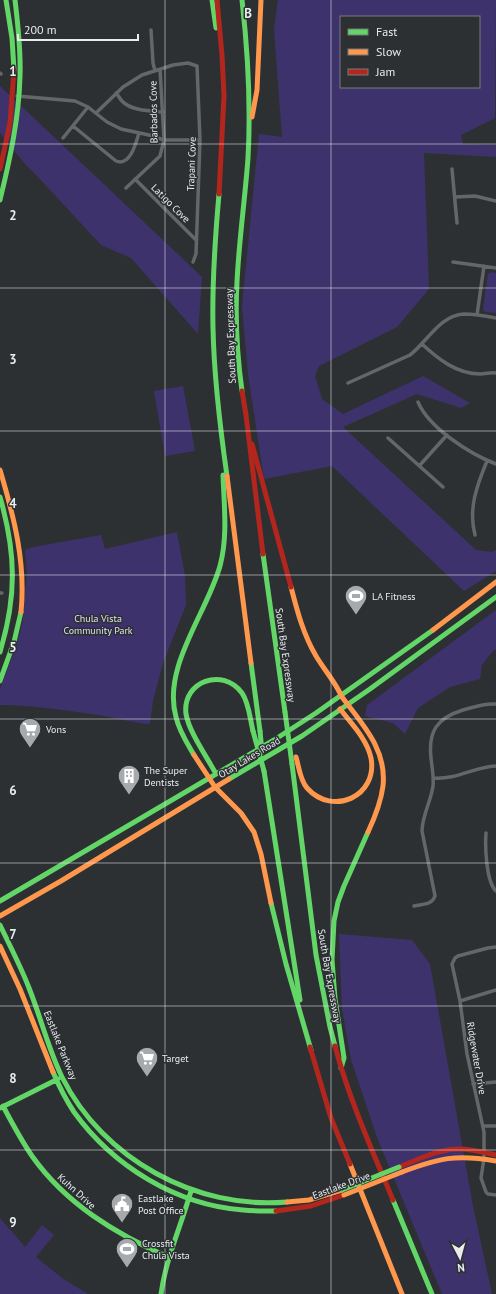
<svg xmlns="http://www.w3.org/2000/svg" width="496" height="1294" font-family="'PT Sans',sans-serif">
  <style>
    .green { fill: #3e326c; fill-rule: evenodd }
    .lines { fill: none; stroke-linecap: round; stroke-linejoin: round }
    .street { stroke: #646667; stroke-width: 3.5 }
    .fast { stroke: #63d668; stroke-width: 5 }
    .slow { stroke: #ff974d; stroke-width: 5 }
    .jam { stroke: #b3261e; stroke-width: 5 }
    .fast-bridge { stroke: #63d668; stroke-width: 5 }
    .slow-bridge { stroke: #ff974d; stroke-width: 5 }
    .grid { fill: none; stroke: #e9eced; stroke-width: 1; stroke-opacity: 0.55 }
    .labels { text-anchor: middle; stroke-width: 3; stroke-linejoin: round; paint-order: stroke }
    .street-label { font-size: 10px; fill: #e9eced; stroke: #2c3033 }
    .poi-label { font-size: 10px; fill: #e9eced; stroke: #2c3033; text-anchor: start }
    .park-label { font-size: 10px; fill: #e1dff4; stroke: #2c3033 }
    .grid-label { font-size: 13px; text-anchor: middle; font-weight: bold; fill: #e9eced; stroke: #2c3033; stroke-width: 3; stroke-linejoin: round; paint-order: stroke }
  </style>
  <rect width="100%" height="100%" fill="#2d3032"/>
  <path class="green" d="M 278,0 L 496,0 L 495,118 L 461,135 L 463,144 L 496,145 L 496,157 L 424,153 L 429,289 L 397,327 L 319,366 L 315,376 L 322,399 L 343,414 L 423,376 L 470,403 L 461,408 L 417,394 L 343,427 L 476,550 L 492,552 L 496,550 L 496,571 L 464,591 L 332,466 L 264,479 L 248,374 L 242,306 L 259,134 L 282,137 L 274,29 ZM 341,17 L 479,17 L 479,87 L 341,87 Z
    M 0,86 L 202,277 L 198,334 L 131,258 L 101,245 L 38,177 L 25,164 L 0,133 Z
    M 491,272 L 496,273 L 496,313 L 485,312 L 483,309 L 488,274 Z
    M 183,386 L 195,451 L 165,456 L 154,391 Z
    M 177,532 L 185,576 L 186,605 L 163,663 L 153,701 L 150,724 C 134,723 120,719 104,716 C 70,711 34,705 0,705 L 0,689 L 16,647 L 23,620 L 27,572 L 25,550 L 33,547 L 101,535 L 105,549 Z
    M 496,610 L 496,649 L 493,651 L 482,665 L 480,679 L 450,687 L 418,708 L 405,734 L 393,723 L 365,716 L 367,705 Z
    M 339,934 L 412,940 L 430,964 L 473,1206 L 492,1294 L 442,1294 L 378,1140 L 351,1060 L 342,1009 Z
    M 0,1218 L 25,1247 L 42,1225 L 54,1235 L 36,1257 L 62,1278 L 88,1294 L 0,1294 Z"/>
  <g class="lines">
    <path class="street" d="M 151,30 L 153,63 L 155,71
      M 0,73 L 1,74
      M 116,93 C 118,95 120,99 122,101 C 131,111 151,111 163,112
      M 17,96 L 75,101 L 88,107 L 107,122 L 121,129 L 149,135 L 164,140 L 200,140
      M 96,113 L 123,87 L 142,75 L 173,65 L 188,63 L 197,66 L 200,140 L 196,254 L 193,262
      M 73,126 L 116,161 C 130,167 136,143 139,133
      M 63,138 L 88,107
      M 452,169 L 457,223
      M 135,179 L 196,240
      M 126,188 L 160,156 L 164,140 L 160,69
      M 455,197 L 475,196 L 496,201
      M 453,262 L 496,268
      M 477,315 L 484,266
      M 422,344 C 438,359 457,374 480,374 C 486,374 491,372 496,373
      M 348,383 L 410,355 C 427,342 440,315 464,314 C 475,314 486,316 496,318
      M 418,402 C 429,428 470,454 496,464
      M 388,438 L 443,487
      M 420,465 L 447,435
      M 475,535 C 468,509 477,485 487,461
      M 0,593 L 2,593
      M 433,778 C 457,780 473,767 496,766
      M 486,833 C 485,846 486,882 496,891
      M 414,906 C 423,904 432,905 435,896 L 422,831 C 422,816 431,801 433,786 C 434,777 432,768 431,758 C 428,731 437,718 463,710 C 474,707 484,703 496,704
      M 496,947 L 488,948 L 458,956 L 455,958 L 452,964 L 460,1001 L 467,1054 L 484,1132 L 484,1158 L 481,1178 L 486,1192 L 488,1194 L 496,1195
      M 460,1001 L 496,990
      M 473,1084 L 496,1082
      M 483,1126 L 496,1126"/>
    <path class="fast" d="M 6,0 L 12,38 L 14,70
      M 212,0 L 216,28
      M 219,194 C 215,239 212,283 213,328 C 214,377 220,427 227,476
      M 0,200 C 10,159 19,118 20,76 C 21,51 18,25 15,0
      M 242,391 C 237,355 235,318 237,282 C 239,240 245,199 248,158 C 251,105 248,53 242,0
      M 0,497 C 16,553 17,596 0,652
      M 263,554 L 285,712
      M 251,663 L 260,731
      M 0,681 L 14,642 L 21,612
      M 194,755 C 187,743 179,731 176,717 C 162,667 207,613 220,566 C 228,536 224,505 223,475
      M 292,764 L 316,955 L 330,1027 L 335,1046
      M 264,771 L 300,1000
      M 216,774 C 207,757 189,732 186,714 C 182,681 223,667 242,693 C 249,703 250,719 253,731
      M 229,779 L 302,736 L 370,689 L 496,597
      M 0,901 L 274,740 L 316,713 L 433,630
      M 271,903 L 286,964 L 311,1050
      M 0,925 C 10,946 21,967 29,988 C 41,1018 48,1048 62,1077 C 103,1159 196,1210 287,1202
      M 341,1068 L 344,1058 L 335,999 L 332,960 L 334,921 L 338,902 L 344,886 L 368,832
      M 53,1072 C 59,1086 66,1100 74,1112 C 113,1166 176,1205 243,1210 C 254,1211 265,1211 276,1211
      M 3,1106 C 12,1123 21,1140 32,1156 C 66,1204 116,1234 168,1257
      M 0,1108 L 58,1079
      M 393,1200 L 432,1294
      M 161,1294 C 166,1258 181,1226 191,1191"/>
    <path class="slow" d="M 252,117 L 257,90 L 261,0
      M 0,470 C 14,517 26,563 21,612
      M 227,476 L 251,663
      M 291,587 C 297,610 303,634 316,656 C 322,666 330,676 336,686 C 338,689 340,693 342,697 C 362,724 387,749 383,786 C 381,802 375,817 368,832
      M 433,630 L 496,582
      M 194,755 L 215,787 L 241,813 L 254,832 L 261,854 L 271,903
      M 296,757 C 299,767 300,780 307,788 C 333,817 378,796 371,758 C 367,739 351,723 340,709
      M 0,916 L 61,881 L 229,779
      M 0,946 L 20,989 L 53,1072
      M 350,1164 L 402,1294
      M 402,1172 C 439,1158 456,1154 496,1161
      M 287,1202 L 309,1200 L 342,1190"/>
    <path class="jam" d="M 217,0 L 222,55 L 224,96 L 219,194
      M 0,169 L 10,123 L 14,70
      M 242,391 L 246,415 L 263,554
      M 252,444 L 291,587
      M 335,1046 C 349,1099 372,1150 393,1200
      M 310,1047 L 331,1118 L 350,1164
      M 399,1167 C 417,1160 436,1150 456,1149 C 469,1148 483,1152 496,1155
      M 276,1211 L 311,1206 L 344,1195"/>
    <path class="fast-bridge" d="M 285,712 L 292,764
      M 253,731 L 264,771
      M 260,731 L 262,752
      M 342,1190 L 399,1167"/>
    <path class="slow-bridge" d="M 344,1195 L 402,1172"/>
  </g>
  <path class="grid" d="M 165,0 L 165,1294M 331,0 L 331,1294M 0,144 L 496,144M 0,288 L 496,288M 0,431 L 496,431M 0,575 L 496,575M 0,719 L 496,719M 0,863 L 496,863M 0,1006 L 496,1006M 0,1150 L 496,1150"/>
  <defs>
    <g id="stadium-pin" transform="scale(1.15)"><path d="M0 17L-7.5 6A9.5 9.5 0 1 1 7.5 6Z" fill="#a7aaac" stroke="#2c3033"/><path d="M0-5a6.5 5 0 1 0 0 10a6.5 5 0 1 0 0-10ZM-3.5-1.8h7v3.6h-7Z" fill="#fff"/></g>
    <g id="supermarket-pin" transform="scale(1.15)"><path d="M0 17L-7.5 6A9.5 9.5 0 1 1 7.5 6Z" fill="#a7aaac" stroke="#2c3033"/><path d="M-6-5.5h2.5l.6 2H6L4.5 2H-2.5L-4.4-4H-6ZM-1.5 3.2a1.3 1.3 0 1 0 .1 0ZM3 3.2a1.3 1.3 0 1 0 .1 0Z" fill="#fff"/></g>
    <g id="building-pin" transform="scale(1.15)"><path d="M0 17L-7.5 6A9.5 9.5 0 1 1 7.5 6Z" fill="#a7aaac" stroke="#2c3033"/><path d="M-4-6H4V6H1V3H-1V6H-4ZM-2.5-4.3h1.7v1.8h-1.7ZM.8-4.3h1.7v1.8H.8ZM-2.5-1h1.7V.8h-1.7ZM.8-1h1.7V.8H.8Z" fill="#fff"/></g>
    <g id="civic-pin" transform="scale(1.15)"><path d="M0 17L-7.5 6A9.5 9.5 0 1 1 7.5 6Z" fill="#a7aaac" stroke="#2c3033"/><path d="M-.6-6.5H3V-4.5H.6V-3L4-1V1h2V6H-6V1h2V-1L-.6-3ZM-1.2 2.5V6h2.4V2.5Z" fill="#fff"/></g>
  </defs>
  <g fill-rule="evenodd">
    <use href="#stadium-pin" x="356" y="596"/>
    <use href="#supermarket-pin" x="30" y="729"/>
    <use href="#building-pin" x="129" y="776"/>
    <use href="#supermarket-pin" x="147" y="1058"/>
    <use href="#civic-pin" x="122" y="1204"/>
    <use href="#stadium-pin" x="127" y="1249"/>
  </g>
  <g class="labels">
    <g class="street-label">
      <text transform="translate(153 112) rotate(-91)" y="4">Barbados Cove</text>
      <text transform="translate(191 164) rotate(-88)" y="4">Trapani Cove</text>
      <text transform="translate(171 203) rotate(45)" y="4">Latigo Cove</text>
      <text transform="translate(230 336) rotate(-92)" y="4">South Bay Expressway</text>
      <text transform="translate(286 655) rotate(82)" y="4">South Bay Expressway</text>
      <text transform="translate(249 757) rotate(-31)" y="4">Otay Lakes Road</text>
      <text transform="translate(330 976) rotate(80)" y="4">South Bay Expressway</text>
      <text transform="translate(61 1045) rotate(68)" y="4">Eastlake Parkway</text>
      <text transform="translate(477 1058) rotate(80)" y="4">Ridgewater Drive</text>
      <text transform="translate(341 1185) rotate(-20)" y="4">Eastlake Drive</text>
      <text transform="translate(77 1191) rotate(42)" y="4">Kuhn Drive</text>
    </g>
    <g class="poi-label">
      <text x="372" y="600">LA Fitness</text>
      <text x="46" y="733">Vons</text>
      <text x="144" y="774">The Super<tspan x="144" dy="12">Dentists</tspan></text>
      <text x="162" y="1062">Target</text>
      <text x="138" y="1202">Eastlake<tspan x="138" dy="12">Post Office</tspan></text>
      <text x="142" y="1247">Crossfit<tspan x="142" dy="12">Chula Vista</tspan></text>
    </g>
    <g class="park-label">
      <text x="98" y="622">Chula Vista<tspan x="98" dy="12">Community Park</tspan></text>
    </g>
  </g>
  <g class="grid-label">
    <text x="248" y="18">B</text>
    <text x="13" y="76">1</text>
    <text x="13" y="220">2</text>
    <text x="13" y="364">3</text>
    <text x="13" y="508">4</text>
    <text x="13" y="652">5</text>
    <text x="13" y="795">6</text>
    <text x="13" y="939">7</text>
    <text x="13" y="1083">8</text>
    <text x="13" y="1227">9</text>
  </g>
  <rect x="340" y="16" width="140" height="72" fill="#2c3033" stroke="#787b7d"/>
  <rect x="348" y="29" width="20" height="6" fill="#63d668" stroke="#787b7d"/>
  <text x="376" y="36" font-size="12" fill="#e9eced">Fast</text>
  <rect x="348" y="49" width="20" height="6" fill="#ff974d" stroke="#787b7d"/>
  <text x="376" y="56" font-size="12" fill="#e9eced">Slow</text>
  <rect x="348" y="69" width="20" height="6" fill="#b3261e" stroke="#787b7d"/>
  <text x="376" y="76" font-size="12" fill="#e9eced">Jam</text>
  <g transform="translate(460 1258) rotate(174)" stroke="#2c3033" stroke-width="3" paint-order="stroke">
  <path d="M0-3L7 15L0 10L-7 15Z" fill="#e9eced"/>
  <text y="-6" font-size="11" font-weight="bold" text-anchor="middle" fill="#e9eced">N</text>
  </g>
  <path d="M18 34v6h120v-6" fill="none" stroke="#e9eced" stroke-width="2"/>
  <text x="24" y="34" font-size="12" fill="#e9eced" stroke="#2c3033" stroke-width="3" paint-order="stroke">200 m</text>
</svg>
